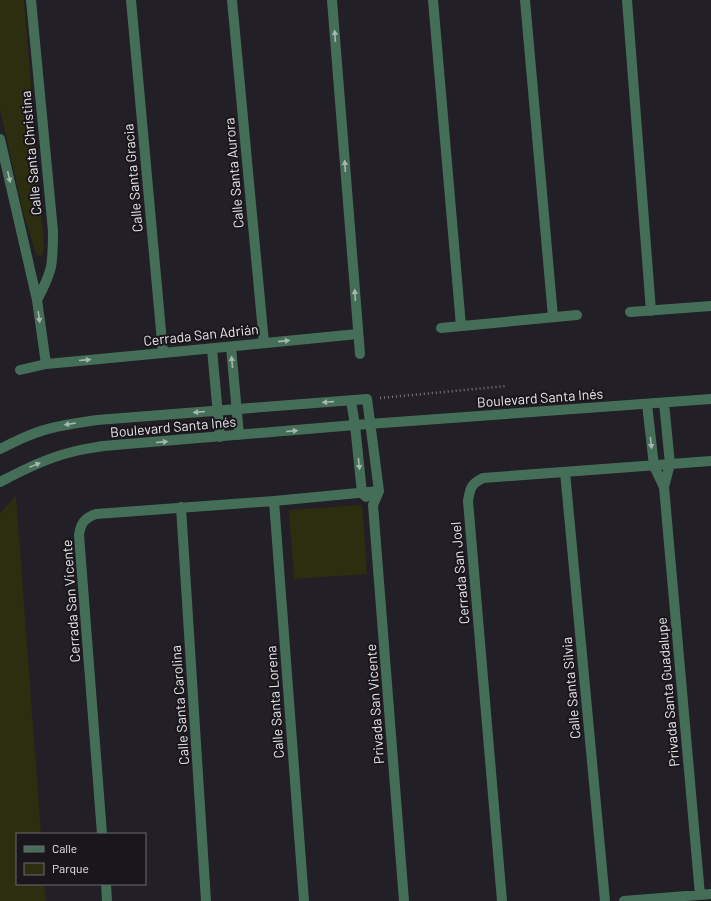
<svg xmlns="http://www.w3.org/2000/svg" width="711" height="901" font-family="Barlow,sans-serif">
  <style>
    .green { fill: #2d2e10 }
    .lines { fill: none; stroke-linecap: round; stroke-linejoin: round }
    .path { stroke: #807d83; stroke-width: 2.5; stroke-dasharray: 1 3; stroke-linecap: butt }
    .street { stroke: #456e58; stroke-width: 10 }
    .oneway { fill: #a7b6b0 }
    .labels { text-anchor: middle; stroke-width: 4; stroke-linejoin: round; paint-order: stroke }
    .street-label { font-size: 14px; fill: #e8e6ea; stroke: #19161c }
  </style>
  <rect width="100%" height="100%" fill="#221f26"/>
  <path class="green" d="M 0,0 L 24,0 L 44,248 L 42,257 L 36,254 L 23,211 L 0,109 Z
    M 16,496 L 41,834 L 17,834 L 17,884 L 44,884 L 46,901 L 0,901 L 0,513 Z
    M 362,505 L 367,574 L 294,579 L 289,510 Z"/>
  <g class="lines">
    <path class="path" d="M 380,398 L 507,386"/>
    <path class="street" d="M 31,0 L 53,231 C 53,243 53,255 51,267 C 48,279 43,289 37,300
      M 131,0 L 163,353
      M 232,0 L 264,343
      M 332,0 L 360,354
      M 433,0 L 461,326
      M 525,0 L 553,317
      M 627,0 L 651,311
      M 0,139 L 37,300 L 46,364
      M 630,312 L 711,306
      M 441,328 L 577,315
      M 231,347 L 239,435
      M 212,349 L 220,437
      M 20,370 L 46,364 L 68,362 L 163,353 L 358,334
      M 351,401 L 355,425 L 362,493 L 366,497
      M 647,404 L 654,466 L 664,487 L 700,895
      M 0,449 C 18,440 36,431 56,427 C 69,424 83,422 97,420 L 367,399 L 379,491 L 373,505 L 404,901
      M 565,472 L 605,901
      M 0,482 C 23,470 47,458 72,452 C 82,449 93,448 103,446 L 355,425 L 711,399
      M 664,487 L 670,464 L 664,403
      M 274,501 L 304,901
      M 181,507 L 206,901
      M 102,834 L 79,535 C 81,522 85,518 96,514 L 274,501 L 379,491
      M 106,884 L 107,901
      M 502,901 L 468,501 C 470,488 471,484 483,478 L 711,461
      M 624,901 L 711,894"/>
  </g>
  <defs><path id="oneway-solid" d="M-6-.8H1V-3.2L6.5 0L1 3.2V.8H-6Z"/></defs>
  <g class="oneway">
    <use href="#oneway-solid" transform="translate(335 36) rotate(-94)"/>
    <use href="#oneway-solid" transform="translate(345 166) rotate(-94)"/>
    <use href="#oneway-solid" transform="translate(9 177) rotate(77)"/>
    <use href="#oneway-solid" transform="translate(355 295) rotate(-94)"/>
    <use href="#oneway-solid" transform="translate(39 317) rotate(82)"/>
    <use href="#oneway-solid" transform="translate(284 341) rotate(-6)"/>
    <use href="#oneway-solid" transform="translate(85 360) rotate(-5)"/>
    <use href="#oneway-solid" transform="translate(232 362) rotate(-95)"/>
    <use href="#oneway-solid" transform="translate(328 402) rotate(176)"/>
    <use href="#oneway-solid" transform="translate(199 412) rotate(175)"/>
    <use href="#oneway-solid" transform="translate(70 424) rotate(171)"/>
    <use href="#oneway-solid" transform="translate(292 431) rotate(-5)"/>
    <use href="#oneway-solid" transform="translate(162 442) rotate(-5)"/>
    <use href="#oneway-solid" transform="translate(651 443) rotate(84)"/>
    <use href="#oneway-solid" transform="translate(359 464) rotate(84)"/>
    <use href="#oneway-solid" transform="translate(35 465) rotate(-22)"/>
  </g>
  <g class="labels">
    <g class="street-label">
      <text transform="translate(31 153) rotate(-95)" y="5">Calle Santa Christina</text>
      <text transform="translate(234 173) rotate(-95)" y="5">Calle Santa Aurora</text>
      <text transform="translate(133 178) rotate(-95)" y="5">Calle Santa Gracia</text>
      <text transform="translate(201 335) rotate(-6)" y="5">Cerrada San Adrián</text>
      <text transform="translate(540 398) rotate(-4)" y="5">Boulevard Santa Inés</text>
      <text transform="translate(173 427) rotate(-5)" y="5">Boulevard Santa Inés</text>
      <text transform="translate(460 573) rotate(-95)" y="5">Cerrada San Joel</text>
      <text transform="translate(71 601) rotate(-94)" y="5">Cerrada San Vicente</text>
      <text transform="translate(571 688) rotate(-95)" y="5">Calle Santa Silvia</text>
      <text transform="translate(668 692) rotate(-95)" y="5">Privada Santa Guadalupe</text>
      <text transform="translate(275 702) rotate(-94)" y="5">Calle Santa Lorena</text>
      <text transform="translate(375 704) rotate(-94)" y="5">Privada San Vicente</text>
      <text transform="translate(180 705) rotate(-94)" y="5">Calle Santa Carolina</text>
    </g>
  </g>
  <rect x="16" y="833" width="130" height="52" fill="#19161c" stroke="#6c696e"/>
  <rect x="24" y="846" width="20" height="6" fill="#456e58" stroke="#6c696e"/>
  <text x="52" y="853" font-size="12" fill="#e8e6ea">Calle</text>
  <rect x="24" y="863" width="20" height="12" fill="#2d2e10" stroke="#6c696e"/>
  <text x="52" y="873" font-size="12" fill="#e8e6ea">Parque</text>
</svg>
